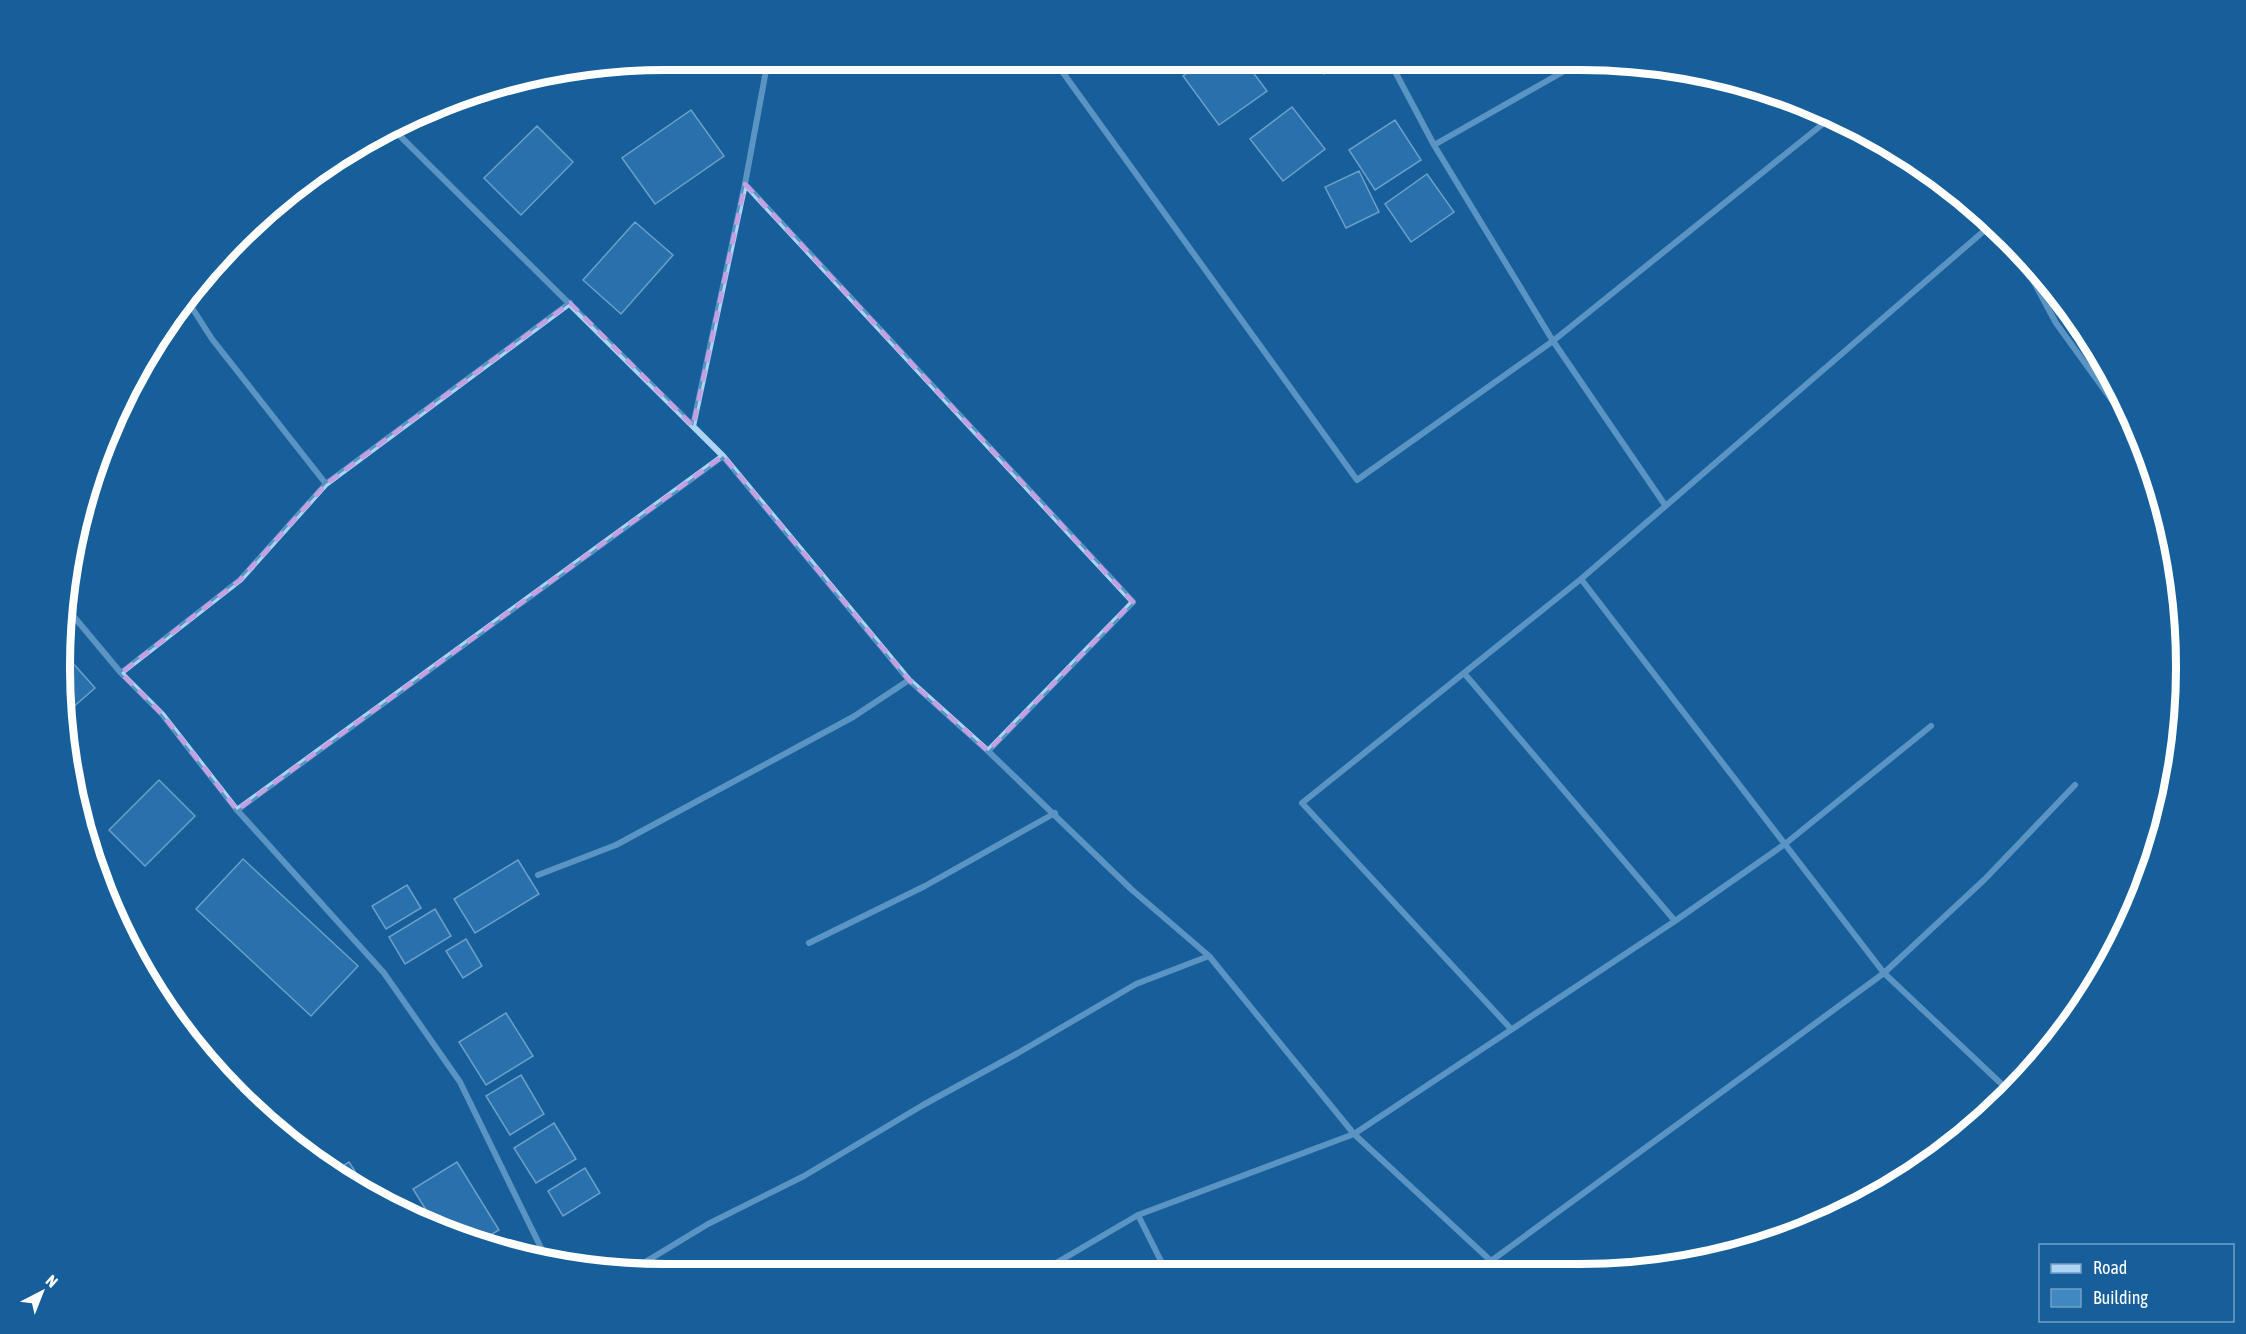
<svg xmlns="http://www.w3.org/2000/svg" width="2246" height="1334" font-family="'Asap Condensed',sans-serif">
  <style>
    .building { fill: #3f88c2; stroke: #d5ebfc; stroke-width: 1.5 }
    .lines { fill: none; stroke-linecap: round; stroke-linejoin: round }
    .street { stroke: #add4f2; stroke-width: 6 }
    .marked { fill: none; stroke: #c4a0e2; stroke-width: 4.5; stroke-dasharray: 12 8; stroke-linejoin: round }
    .rim { fill: none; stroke: #fff; stroke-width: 8 }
  </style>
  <rect width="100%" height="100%" fill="#175f9b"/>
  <path class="building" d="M 1316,62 L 1342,62 L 1324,74 Z
    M 1200,63 L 1246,63 L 1267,91 L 1219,125 L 1183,76 Z
    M 1292,107 L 1325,149 L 1283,181 L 1250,139 Z
    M 691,110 L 724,156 L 655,204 L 622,158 Z
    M 1395,120 L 1421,160 L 1375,190 L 1349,150 Z
    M 537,126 L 573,162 L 521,215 L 484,178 Z
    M 1359,171 L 1379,212 L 1346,228 L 1325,187 Z
    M 1427,174 L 1454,212 L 1411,242 L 1385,204 Z
    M 635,222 L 673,255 L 621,314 L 583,280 Z
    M 63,652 L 95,688 L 63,716 L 61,706 Z
    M 159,780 L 195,816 L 145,866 L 109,830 Z
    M 243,859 L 358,966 L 311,1016 L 196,909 Z
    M 518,860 L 539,894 L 475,933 L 454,899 Z
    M 407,885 L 421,908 L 386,929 L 372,906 Z
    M 435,909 L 451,936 L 405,964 L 389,937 Z
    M 466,939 L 482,966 L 463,978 L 446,951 Z
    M 506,1013 L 533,1056 L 486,1085 L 459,1042 Z
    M 521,1075 L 544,1114 L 510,1135 L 486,1096 Z
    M 554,1123 L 576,1159 L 536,1183 L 514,1148 Z
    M 349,1162 L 367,1190 L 331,1173 Z
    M 457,1162 L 499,1230 L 477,1243 L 434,1223 L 413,1189 Z
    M 585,1168 L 600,1193 L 563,1216 L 548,1191 Z"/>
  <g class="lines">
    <path class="street" d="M 1390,62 L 1434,145 L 1553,341 L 1665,505
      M 1056,63 L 1357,480 L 1553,341 L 1829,119
      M 391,127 L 723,456 L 909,680 L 988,751 L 1131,889 L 1209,956 L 1354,1134 L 1491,1261 L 1501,1273
      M 1434,145 L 1582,61
      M 745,184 L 1133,602 L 988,751
      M 1992,224 L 1581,579 L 1884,973 L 1985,879 L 2075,785
      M 2021,254 L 2021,258 L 2056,323 L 2142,442
      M 693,426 L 745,184 L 767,65
      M 326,484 L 570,303
      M 65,606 L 121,673 L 162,714 L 237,810
      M 121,673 L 240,580 L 326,484 L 212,339 L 187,300
      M 1464,673 L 1675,921
      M 538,875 L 616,845 L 853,717 L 909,680
      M 809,943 L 925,886 L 1055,813
      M 1511,1029 L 1302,803 L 1581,579
      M 1138,1215 L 1167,1273
      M 545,1256 L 460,1082 L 384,973 L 237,810 L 723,456
      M 1491,1261 L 1884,973 L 2011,1093
      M 627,1273 L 708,1224 L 804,1176 L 923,1105 L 1018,1053 L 1136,984 L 1209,956
      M 1039,1273 L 1138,1215 L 1354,1134 L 1675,921 L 1785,844 L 1931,726"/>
  </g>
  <path d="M0 0H2246V1334H0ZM 745,184 L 1133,602 L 988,751 L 909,680 L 723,456 L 237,810 L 162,714 L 121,673 L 240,580 L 326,484 L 570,303 L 693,426 Z" fill="#175f9b" fill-opacity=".55" fill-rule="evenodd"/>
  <path class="marked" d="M 745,184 L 1133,602 L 988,751 L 909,680 L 723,456 L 237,810 L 162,714 L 121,673 L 240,580 L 326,484 L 570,303 L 693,426 Z"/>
  <path d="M0 0H2246V1334H0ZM666 70H1580A596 596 0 0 1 2176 666V668A596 596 0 0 1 1580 1264H666A596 596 0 0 1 70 668V666A596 596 0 0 1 666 70Z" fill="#175f9b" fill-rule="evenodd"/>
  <path class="rim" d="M666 70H1580A596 596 0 0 1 2176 666V668A596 596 0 0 1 1580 1264H666A596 596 0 0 1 70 668V666A596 596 0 0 1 666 70Z"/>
  <rect x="2039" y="1244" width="195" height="78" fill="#175f9b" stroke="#749fc3" stroke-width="1.5"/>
  <rect x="2051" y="1264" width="30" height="9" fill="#add4f2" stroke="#749fc3" stroke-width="1.5"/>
  <text x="2093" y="1274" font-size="18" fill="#ffffff">Road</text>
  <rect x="2051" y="1289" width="30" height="18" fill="#3f88c2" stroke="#749fc3" stroke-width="1.5"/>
  <text x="2093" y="1304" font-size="18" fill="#ffffff">Building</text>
  <g transform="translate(42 1292) rotate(42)" stroke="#175f9b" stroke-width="4.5" paint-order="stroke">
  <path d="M0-4.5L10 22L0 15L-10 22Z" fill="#ffffff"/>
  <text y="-9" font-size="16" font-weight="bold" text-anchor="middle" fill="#ffffff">N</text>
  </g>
</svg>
